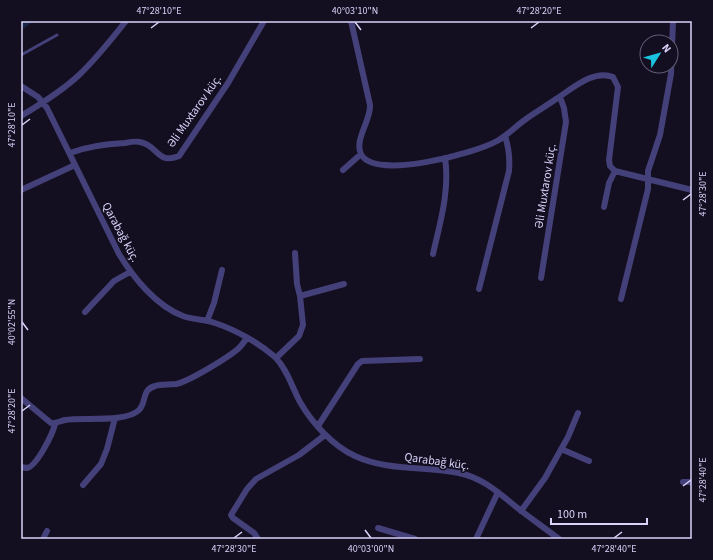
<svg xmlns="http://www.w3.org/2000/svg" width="713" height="560" font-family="'Source Sans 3',sans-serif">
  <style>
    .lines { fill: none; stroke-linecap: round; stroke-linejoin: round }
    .canal { stroke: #152644; stroke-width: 7 }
    .service { stroke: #444079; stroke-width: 3 }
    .minor { stroke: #444079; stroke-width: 6 }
    .ticks { fill: none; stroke: #d9d3fa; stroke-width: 1.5 }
    .labels { text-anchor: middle; stroke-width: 3.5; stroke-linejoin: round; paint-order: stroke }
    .street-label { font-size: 12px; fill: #d9d3fa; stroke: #130f20 }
    .neatline { fill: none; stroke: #d9d3fa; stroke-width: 1.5 }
    .ticks-label { font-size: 10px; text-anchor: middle; fill: #d9d3fa }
  </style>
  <rect width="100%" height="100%" fill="#130f20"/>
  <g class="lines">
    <path class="canal" d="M 21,26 L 28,21"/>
    <path class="service" d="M 21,55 L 57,35"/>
    <path class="minor" d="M 351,21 L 370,105 C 371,120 354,140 361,154 C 374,181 476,153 497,141 C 508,135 516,126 526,119 C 536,112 546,106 556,99 C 572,89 593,69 613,77 L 618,87 L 609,160 L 610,166 L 615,171 L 692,190
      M 21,86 L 38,97 L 47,108 L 119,254 C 133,277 156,306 183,316 C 193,320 205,319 215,323 C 236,330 259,343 275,357 C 287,369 292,387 300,402 C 312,423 333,446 355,456 C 387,471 425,466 459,473 C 484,478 501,495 520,510 C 533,520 546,529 559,539
      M 21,116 C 41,104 62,91 79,75 C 96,59 111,40 126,21
      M 70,153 C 88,146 105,144 125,143 C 130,142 136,141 140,142 C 158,145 157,165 179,156 L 228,83 L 264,21
      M 343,170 L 361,154
      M 21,190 L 75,165
      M 604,207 L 609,183 L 615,171
      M 433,254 C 440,223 450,190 445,158
      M 541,278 L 566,122 L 564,108 L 560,97
      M 479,289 L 509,171 C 510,159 509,148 505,136
      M 300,296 L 344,284
      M 621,299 L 648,189 L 648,171 L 660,135 L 671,74 L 673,21
      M 85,312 L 114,281 L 130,272
      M 207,321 L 214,303 L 222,270
      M 276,358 L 299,336 L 303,325 L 300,296 L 297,284 L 295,253
      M 21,398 L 51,423 C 56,424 60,421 65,420 C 83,417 126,423 139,410 C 147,402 141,390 155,386 C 161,384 169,385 176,384 C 188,382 229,357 239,348 C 242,345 244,342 247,338
      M 318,426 L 358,364 L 362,361 L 420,359
      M 561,449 L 589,461
      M 21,467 C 23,467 25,468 27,468 C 37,466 53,433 55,424
      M 683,482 L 692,482
      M 83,485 L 101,464 L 107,449 L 115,418
      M 521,511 L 545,478 L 568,437 L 578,413
      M 378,528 L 415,539
      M 43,539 L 47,531
      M 258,539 L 254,533 L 233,518 L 231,515 L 247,489 L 256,479 L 299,455 L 325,435
      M 476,539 L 498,492"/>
  </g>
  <path class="ticks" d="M 355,22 L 361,30M 151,28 L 159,22M 531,28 L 539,22M 22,125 L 30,119M 683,200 L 691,194M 22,322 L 28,330M 22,411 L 30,405M 683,486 L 691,480M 365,530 L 371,538M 234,538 L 242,532M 614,538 L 622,532"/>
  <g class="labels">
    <g class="street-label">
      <text transform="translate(194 111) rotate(-55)" y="4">Əli Muxtarov küç.</text>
      <text transform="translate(545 186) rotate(-81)" y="4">Əli Muxtarov küç.</text>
      <text transform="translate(121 232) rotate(62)" y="4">Qarabağ küç.</text>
      <text transform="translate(437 461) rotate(8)" y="4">Qarabağ küç.</text>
    </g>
  </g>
  <rect width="713" height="560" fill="none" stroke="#130f20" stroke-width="44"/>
  <g transform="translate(659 54) rotate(53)"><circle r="19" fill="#130f20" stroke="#625d77"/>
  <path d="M0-3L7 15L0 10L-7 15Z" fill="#1ac4df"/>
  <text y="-6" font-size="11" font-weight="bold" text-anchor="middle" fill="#d9d3fa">N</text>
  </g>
  <path d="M551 518v6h96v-6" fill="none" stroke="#d9d3fa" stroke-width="2"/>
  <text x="557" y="518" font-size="12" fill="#d9d3fa" stroke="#130f20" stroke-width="3" paint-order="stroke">100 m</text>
  <rect x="22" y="22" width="669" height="516" class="neatline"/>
  <g class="ticks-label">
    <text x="159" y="14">47°28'10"E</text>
    <text x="355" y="14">40°03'10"N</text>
    <text x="539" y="14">47°28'20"E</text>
    <text transform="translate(11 125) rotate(-90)" y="4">47°28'10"E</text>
    <text transform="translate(702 194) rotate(-90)" y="4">47°28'30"E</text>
    <text transform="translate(11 322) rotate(-90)" y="4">40°02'55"N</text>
    <text transform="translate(11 411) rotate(-90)" y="4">47°28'20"E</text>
    <text transform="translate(702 480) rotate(-90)" y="4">47°28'40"E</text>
    <text x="234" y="552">47°28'30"E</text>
    <text x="371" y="552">40°03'00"N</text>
    <text x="614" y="552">47°28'40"E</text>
  </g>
</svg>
